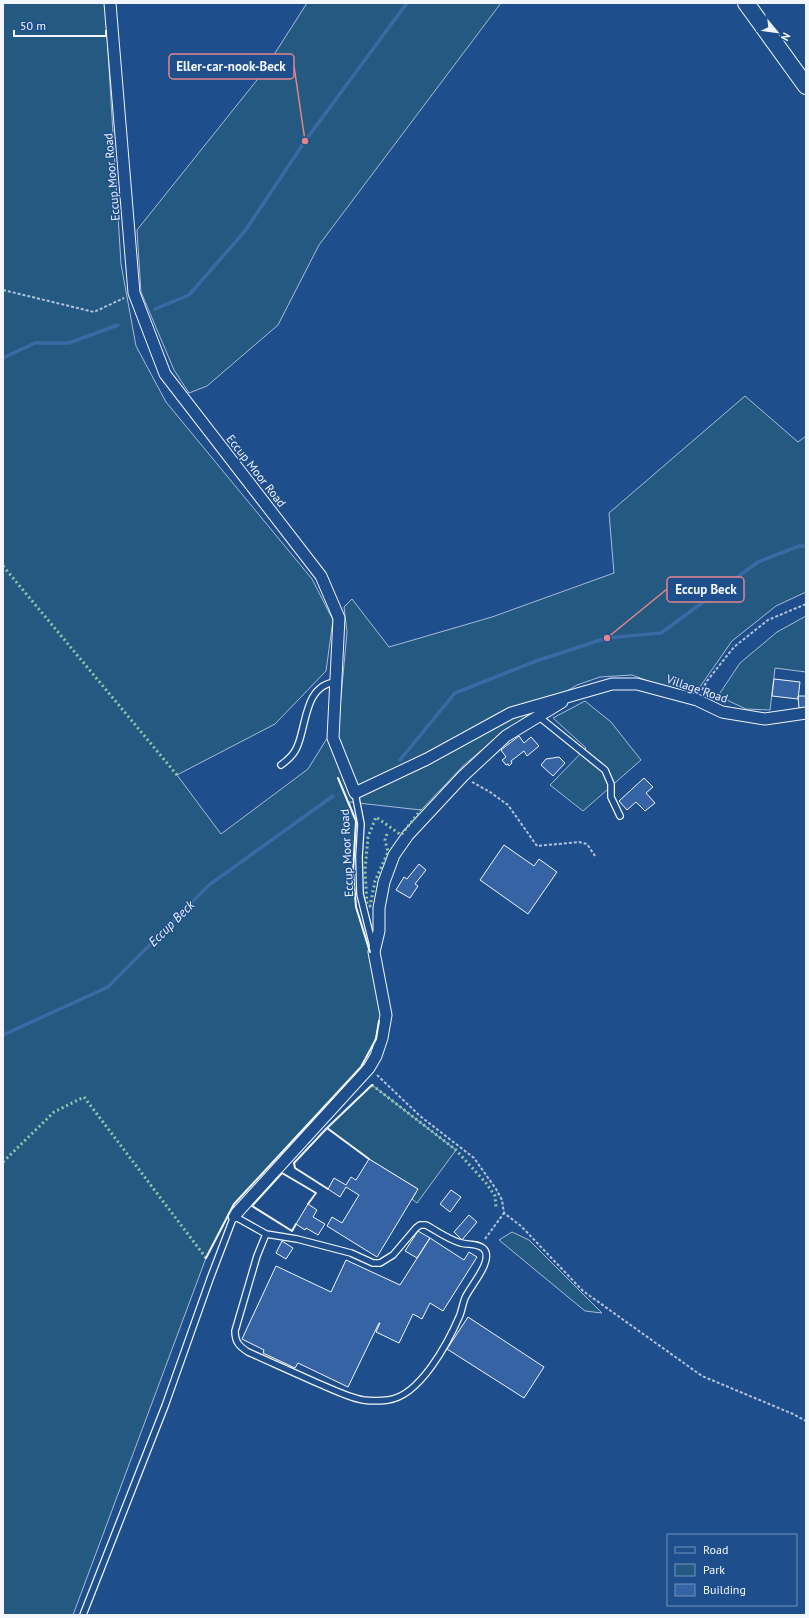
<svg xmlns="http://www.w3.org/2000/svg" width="809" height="1618" font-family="'PT Sans',sans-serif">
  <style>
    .green { fill: #245a82; stroke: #a8bbd7 }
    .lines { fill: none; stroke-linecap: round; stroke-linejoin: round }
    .stream { stroke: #3b69a3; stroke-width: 3.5 }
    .building { fill: #3563a3; stroke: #f2f6ff }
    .lane-casing { stroke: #f2f6ff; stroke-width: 8 }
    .street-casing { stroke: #f2f6ff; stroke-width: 13 }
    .secondary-casing { stroke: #f2f6ff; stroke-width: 18 }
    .path { stroke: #b3c4dc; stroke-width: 2; stroke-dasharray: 3 2; stroke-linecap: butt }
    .lane { stroke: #1f4e8c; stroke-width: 5.5 }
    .street { stroke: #1f4e8c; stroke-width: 11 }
    .secondary { stroke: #1f4e8c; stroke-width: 16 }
    .hedge { stroke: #97c8a6; stroke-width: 3; stroke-dasharray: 2 3; stroke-linecap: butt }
    .wall { stroke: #f2f6ff; stroke-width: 2 }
    .labels { text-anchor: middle; stroke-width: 3; stroke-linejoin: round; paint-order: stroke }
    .street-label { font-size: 12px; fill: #f2f6ff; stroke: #1f4e8c }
    .water-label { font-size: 13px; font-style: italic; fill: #f2f6ff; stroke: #1f4e8c }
    .leader { fill: none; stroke: #e38589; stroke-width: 1.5 }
    .callout-dot { fill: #e38589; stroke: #1f4e8c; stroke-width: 1.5 }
    .callout { fill: #1f4e8c; stroke: #e38589; stroke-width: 1.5 }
    .callout-label { font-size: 13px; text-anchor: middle; font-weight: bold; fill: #f2f6ff }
  </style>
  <rect width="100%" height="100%" fill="#1f4e8c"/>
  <path class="green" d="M 3,3 L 105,3 L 121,264 L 136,346 L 166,402 L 312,579 L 333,620 L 326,671 L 275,724 L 177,775 L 221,834 L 308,769 L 339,719 L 347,632 L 344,607 L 352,599 L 389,647 L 492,617 L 614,573 L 609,513 L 745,396 L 798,442 L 806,436 L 806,592 L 776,606 L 732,641 L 695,694 L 667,688 L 632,675 L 600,677 L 577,685 L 535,710 L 496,738 L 463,766 L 421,810 L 349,802 L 356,821 L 353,872 L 356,907 L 371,957 L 381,1015 L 376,1039 L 361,1067 L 234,1204 L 206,1258 L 73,1615 L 3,1615 Z
    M 307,3 L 501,3 L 319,245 L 278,325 L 207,386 L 189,393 L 174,370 L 141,292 L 137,230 L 261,75 Z
    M 806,616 L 806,672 L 775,668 L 770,710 L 746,709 L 718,696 L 740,663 L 777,632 Z
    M 585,701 L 611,722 L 641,760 L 583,811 L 550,785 L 586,748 L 553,718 Z
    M 372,1085 L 456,1150 L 417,1203 L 412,1199 L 418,1189 L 369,1159 L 327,1128 Z
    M 512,1232 L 529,1240 L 602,1313 L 585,1311 L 499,1240 Z"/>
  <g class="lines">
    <path class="stream" d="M 155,309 L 189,295 L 245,231 L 305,141 L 407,3
      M 3,358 L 35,343 L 69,343 L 118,325
      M 400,760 L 455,693 L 536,661 L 607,638 L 661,633 L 758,562 L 799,546 L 806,546
      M 3,1035 L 108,987 L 209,885 L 333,796"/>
  </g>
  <path class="building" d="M 774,679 L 800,682 L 798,699 L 772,696 Z
    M 798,696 L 806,696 L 806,708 L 799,708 Z
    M 519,736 L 524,743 L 531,737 L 539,746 L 527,756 L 524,751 L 511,761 L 512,763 L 509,766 L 508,764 L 506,765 L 502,760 L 506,757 L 501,750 Z
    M 559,757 L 565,763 L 553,776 L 541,765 L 546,759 Z
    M 644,778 L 653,787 L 646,793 L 655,803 L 645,811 L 636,802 L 627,810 L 619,801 Z
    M 504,845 L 534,866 L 539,859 L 557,872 L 528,914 L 480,880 Z
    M 419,864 L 426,870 L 415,884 L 418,886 L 410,898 L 396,890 L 404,877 L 407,879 Z
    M 369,1159 L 418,1189 L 377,1257 L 327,1226 L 332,1217 L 342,1223 L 359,1195 L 346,1187 L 340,1197 L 328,1189 L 334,1178 L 346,1185 L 351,1177 L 356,1180 Z
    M 451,1190 L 461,1197 L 450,1212 L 440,1204 Z
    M 308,1204 L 317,1210 L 313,1217 L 325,1224 L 318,1235 L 306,1228 L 305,1230 L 296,1224 Z
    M 469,1215 L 477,1222 L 462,1240 L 454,1232 Z
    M 418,1231 L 430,1238 L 417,1258 L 405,1251 Z
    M 430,1238 L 464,1260 L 469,1252 L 477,1257 L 443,1311 L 430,1303 L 422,1319 L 413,1314 L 399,1343 L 376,1332 L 380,1323 L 379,1323 L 348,1387 L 298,1363 L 295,1368 L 263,1353 L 264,1350 L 242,1339 L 276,1266 L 331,1292 L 346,1260 L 400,1285 Z
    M 282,1241 L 293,1248 L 286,1259 L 276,1253 Z
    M 468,1317 L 544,1367 L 524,1398 L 447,1349 Z"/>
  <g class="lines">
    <g class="lane-casing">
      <path id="lane" d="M 538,716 L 605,770 L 611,784 L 611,797 L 620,816
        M 281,765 C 288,760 294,755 297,747 C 307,725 304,685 336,682
        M 355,793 L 361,824 L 359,857 L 360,894 L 373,946
        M 83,1615 L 165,1406 L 210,1279 L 234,1216 L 266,1234 L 297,1239 L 351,1253 L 373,1263 L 380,1263 L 393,1255 L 416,1228 L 420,1225 L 426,1225 C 437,1231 449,1240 461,1243 C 468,1245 478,1243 484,1249 C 494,1261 470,1286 465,1298 C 463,1303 462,1309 460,1315 C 448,1343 420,1396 388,1400 C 380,1401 370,1401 363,1400 C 347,1397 330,1388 315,1382 C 293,1372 270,1362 248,1352 C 239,1346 235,1342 235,1331 L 257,1256 L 266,1234"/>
    </g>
    <g class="street-casing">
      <path id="street" d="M 110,3 L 134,293 L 165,374 L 321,576 L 339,618 L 333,738 L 355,793 L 427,759 L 511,713 L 612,684 L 637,684 L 697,700 L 722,712 L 765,719 L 806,713
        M 234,1216 L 369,1068 L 376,1056 L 382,1038 L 386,1015 L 374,952 L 379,931 L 379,908 L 384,882 L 394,855 L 408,835 L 463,776 L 506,736 L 562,702"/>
    </g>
    <g class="secondary-casing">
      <path id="secondary" d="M 746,3 L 806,86"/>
    </g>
    <path class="path" d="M 3,290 L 94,312 L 124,298
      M 702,690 L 707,681 L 734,647 L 768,620 L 806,604
      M 472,782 L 490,792 L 508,805 L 537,846 L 579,842 L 587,844 L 595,856
      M 377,1075 L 420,1116 L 474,1158 L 496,1189 L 502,1200 L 504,1213 L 521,1226 L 583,1291 L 702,1376 L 793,1414 L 806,1421
      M 485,1239 L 504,1213"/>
    <use href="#lane" class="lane"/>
    <use href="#street" class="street"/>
    <use href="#secondary" class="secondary"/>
    <path class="hedge" d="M 3,566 L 177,775
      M 387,834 L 385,840 L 388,852 L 375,881 L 370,906 L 367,904 L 365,870 L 368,837 L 376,817 L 401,835 L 421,810
      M 372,1085 L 456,1150 L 486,1183 L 495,1196 L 496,1207
      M 3,1162 L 54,1112 L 84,1097 L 206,1258"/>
    <path class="wall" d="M 338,778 L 356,821 L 353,872 L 356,907 L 370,952
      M 327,1128 L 369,1159
      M 328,1189 L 295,1168 L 294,1163 L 327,1128 L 372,1085
      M 296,1224 L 292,1231 L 252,1206 L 282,1173 L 316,1193 L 308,1204
      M 206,1258 L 234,1204 L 361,1067 L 376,1039 L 379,1021"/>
  </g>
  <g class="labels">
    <g class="street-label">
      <text transform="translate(112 177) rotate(-95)" y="4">Eccup Moor Road</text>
      <text transform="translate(256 471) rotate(52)" y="4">Eccup Moor Road</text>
      <text transform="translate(697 689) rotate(19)" y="4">Village Road</text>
      <text transform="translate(347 853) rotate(-93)" y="4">Eccup Moor Road</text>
    </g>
    <g class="water-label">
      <text transform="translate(171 923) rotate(-45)" y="5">Eccup Beck</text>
    </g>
  </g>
  <path class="leader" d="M305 141L294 66M607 638L667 589"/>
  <g class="callout-dot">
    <circle cx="305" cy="141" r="4"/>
    <circle cx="607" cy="638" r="4"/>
  </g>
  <g class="callout">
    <rect x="169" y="54" width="125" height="25" rx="4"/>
    <rect x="667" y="577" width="77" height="25" rx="4"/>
  </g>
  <g class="callout-label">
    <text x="231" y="71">Eller-car-nook-Beck</text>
    <text x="706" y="594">Eccup Beck</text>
  </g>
  <rect width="809" height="1618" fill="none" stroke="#f2f6ff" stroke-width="8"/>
  <rect x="667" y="1534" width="130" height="72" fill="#1f4e8c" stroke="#7391ba"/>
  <rect x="675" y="1547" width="20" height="6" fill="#1f4e8c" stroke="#7391ba"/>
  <text x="703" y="1554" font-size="12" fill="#f2f6ff">Road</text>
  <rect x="675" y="1564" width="20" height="12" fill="#245a82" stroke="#7391ba"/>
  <text x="703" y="1574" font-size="12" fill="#f2f6ff">Park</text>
  <rect x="675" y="1584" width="20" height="12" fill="#3563a3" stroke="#7391ba"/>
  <text x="703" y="1594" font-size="12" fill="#f2f6ff">Building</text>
  <g transform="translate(777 32) rotate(119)" stroke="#1f4e8c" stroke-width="3" paint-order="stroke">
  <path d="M0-3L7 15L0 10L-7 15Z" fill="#f2f6ff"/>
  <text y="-6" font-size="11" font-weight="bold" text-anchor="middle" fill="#f2f6ff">N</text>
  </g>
  <path d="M14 30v6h92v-6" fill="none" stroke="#f2f6ff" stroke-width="2"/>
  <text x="20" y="30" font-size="12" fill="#f2f6ff" stroke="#1f4e8c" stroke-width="3" paint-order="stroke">50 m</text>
</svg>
